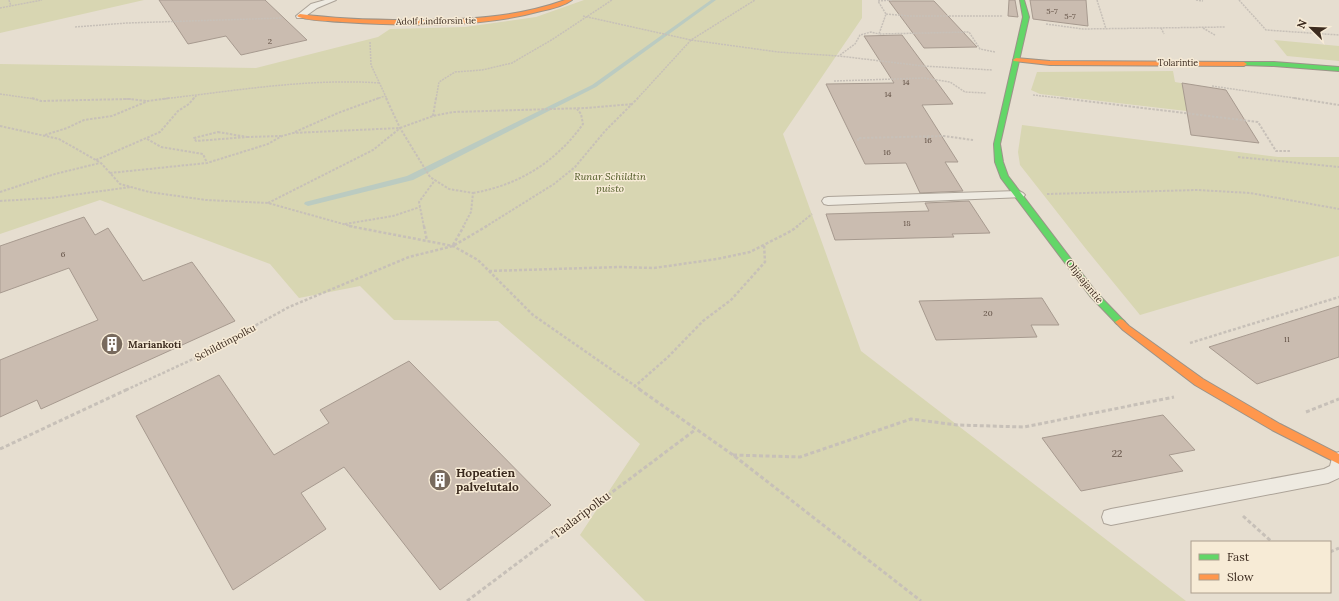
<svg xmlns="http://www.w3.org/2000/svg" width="1339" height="601" font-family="Lora,serif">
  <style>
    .green { fill: #d8d6b2 }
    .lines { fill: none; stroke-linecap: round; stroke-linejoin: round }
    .stream { fill: #bbcbc1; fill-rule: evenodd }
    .building { fill: #cabcb0; stroke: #a79a8f }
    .lane-casing { stroke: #aca398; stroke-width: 2 }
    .fast-casing { stroke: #9b9388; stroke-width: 2 }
    .slow-casing { stroke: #9b9388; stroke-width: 2 }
    .path-far3 { stroke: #c7c0b8; stroke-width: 1.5; stroke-dasharray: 2 1; stroke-linecap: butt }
    .path-far2 { stroke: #c7c0b8; stroke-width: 2; stroke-dasharray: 2.5 1.5; stroke-linecap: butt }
    .path-far1 { stroke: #c7c0b8; stroke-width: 2.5; stroke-dasharray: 3 2; stroke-linecap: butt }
    .path { stroke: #c7c0b8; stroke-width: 3; stroke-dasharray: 4 2.5; stroke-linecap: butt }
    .lane { fill: #eeeae1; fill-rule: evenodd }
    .fast { fill: #63d668; fill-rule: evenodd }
    .slow { fill: #ff974d; fill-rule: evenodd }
    .labels { text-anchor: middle; stroke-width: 3; stroke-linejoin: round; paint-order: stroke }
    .number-label { font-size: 8px; fill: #604f43 }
    .far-street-label { font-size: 9px; fill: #3c2b1f; stroke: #f7ebd6 }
    .park-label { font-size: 10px; font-style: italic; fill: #4f5925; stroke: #f7ebd6 }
    .street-label { font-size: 10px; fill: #3c2b1f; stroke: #f7ebd6 }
    .poi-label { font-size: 10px; font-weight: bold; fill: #3c2b1f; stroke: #f7ebd6; text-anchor: start }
    .near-number-label { font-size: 10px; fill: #604f43 }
    .near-poi-label { font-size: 12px; font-weight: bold; fill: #3c2b1f; stroke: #f7ebd6; text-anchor: start }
    .near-street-label { font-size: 12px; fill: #3c2b1f; stroke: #f7ebd6 }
  </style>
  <rect width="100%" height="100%" fill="#e6ded0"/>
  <path class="green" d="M 0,0 L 144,0 L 0,33 Z
    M 584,0 L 862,0 L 862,18 L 783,134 L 861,351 L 1186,601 L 645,601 L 580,535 L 640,444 L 498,321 L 394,320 L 360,286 L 299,298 L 270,264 L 100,200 L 0,234 L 0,64 L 256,68 L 378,37 L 390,29 L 465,27 L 536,17 Z
    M 1274,40 L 1339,46 L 1339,61 L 1287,56 Z
    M 1173,71 L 1175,82 L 1204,87 L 1195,112 L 1040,94 L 1031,90 L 1037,72 Z
    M 1022,125 L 1278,157 L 1339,157 L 1339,256 L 1140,315 L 1086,249 L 1020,165 L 1018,152 Z"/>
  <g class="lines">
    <path class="stream" d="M 711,0 L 716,0 L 596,87 L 413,180 L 308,206 L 304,204 L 305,202 L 407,176 L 592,85 Z"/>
  </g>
  <path class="building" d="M 159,0 L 265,0 L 307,40 L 241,55 L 226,36 L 188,44 Z
    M 1009,0 L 1015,0 L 1018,17 L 1008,16 Z
    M 1030,0 L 1086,0 L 1088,26 L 1033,19 Z
    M 889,1 L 934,1 L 977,47 L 924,48 Z
    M 902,35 L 953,104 L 922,105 L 958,162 L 945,162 L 963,191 L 920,193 L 906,163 L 865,164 L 826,84 L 894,83 L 864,36 Z
    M 1182,83 L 1226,90 L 1259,143 L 1191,135 Z
    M 969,201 L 990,233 L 952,234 L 954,237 L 835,240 L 826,214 L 929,211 L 925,203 Z
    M 84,217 L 95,235 L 108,228 L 143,281 L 192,262 L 235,321 L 41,409 L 37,400 L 0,417 L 0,360 L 98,320 L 69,268 L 0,293 L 0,246 Z
    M 1042,298 L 1059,325 L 1031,325 L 1037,337 L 936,340 L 919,301 Z
    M 1339,306 L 1339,357 L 1257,384 L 1209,347 Z
    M 409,361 L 551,505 L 440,590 L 344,467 L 301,493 L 326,529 L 233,590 L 136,416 L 219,375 L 274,455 L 329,423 L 320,410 Z
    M 1163,415 L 1195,450 L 1169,455 L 1183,471 L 1081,491 L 1042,438 Z"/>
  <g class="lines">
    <g class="lane-casing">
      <path id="lane" d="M 325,0 L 336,0 L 317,8 L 303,18 L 297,18 L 296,16 L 311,4 Z
        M 1019,191 L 1023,193 L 1025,195 L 1023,197 L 828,205 L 824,204 L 822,201 L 824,198 L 828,197 Z
        M 1339,452 L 1339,478 L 1328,483 L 1111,525 L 1104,523 L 1102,517 L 1104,511 L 1111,509 L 1324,469 L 1330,466 L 1333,454 Z"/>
    </g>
    <g class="fast-casing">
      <path id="fast" d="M 1020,0 L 1024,0 L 1029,17 L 1000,144 L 1003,162 L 1008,176 L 1096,292 L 1123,320 L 1125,322 L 1123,324 L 1117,324 L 1090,296 L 1001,178 L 995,162 L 994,144 L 1023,17 Z
        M 1244,62 L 1274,62 L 1339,67 L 1339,71 L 1274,66 L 1242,65 L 1241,64 Z"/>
    </g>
    <g class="slow-casing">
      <path id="slow" d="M 565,0 L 572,0 C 564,6 551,9 541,11 C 480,28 405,26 342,22 C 331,21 306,21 297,16 L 300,14 C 336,19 373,20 409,20 C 463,20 515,18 565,0 Z
        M 1016,58 L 1050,61 L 1244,62 L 1247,64 L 1244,66 L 1050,65 L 1014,61 L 1013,60 Z
        M 1120,319 L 1123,320 L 1129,326 L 1203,379 L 1280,424 L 1339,454 L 1339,464 L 1272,430 L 1195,385 L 1123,330 L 1115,322 Z"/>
    </g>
    <path class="path-far3" d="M 9,0 L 11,6
      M 892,0 L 878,1 L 886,14 L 879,34 L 969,32 L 980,49 L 995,52
      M 1097,0 L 1106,29
      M 1196,0 L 1203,1
      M 1239,0 L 1266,30 L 1339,35
      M 0,8 L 42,0
      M 886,14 L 910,16 L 1003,16
      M 583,16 L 691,40 L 778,52 L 839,56 L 923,66 L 992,70
      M 1046,24 L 1083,29 L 1225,27
      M 75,27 L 127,23 L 282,18
      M 1161,28 L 1164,34
      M 1203,28 L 1215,35
      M 370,42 L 371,65 L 387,99
      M 840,55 L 855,44 L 860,35 L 871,32 L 879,34
      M 834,81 L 924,78 L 950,82 L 965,92 L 986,93
      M 1212,86 L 1301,99
      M 0,94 L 35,99
      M 1033,95 L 1069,99
      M 123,99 L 132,99
      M 162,99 C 235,91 307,78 380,83
      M 193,99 L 197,95
      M 376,99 L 385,96
      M 436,99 L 439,82 L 455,72 L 482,70 L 512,63 L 553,39 L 612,0
      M 637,99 L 691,40 L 755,0"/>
    <path class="path-far2" d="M 32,98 L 41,101 L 129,99 L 147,101
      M 386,98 L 400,128 L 430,177 L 449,189 L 473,193 L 471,212 L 463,227
      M 1061,98 L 1258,122 L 1276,151 L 1291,151
      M 1294,98 L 1339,105
      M 433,116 L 436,98
      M 0,126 L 59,139 L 101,163 L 120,184 L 149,192 L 206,200 L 268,203 L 354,227
      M 218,132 L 247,137 L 196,141 L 194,138 Z
      M 295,132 L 338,113 L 379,98
      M 45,135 L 67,128 L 84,120 L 112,116 L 148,101 L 170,98
      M 247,137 L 281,136
      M 927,137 L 928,140
      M 147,139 L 161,147 L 203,154 L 207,163
      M 858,141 L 858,138 L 944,136 L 973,140
      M 1238,157 L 1339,167
      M 96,160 L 160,132 L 178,111 L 189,104 L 194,98
      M 110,173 L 207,163 L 268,144 L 282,136 L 293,133 L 400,128 L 433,116 L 453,112 L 586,108 L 633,104
      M 0,192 L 55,174 L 100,163
      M 473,193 C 519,185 556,162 583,124 L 581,114 L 577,109
      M 1047,194 L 1198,190 L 1250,193 L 1339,209
      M 0,201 L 50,198 L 131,187
      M 268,203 L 373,150 L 399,129
      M 345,224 L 393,216 L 420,207
      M 424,227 L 419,202 L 435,180
      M 485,227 L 554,184 L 575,167 L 605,131 L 638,98
      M 796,227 L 812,214"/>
    <path class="path-far1" d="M 349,226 L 453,246 L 478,260 L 533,315 L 641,390
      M 424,226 L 427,241
      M 453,245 L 464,226
      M 489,271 L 620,267 L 654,268 L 717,259 L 750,252 L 791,231 L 798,226
      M 1190,343 L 1339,297
      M 634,387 L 668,357 L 703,321 L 731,300 L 765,262 L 764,244
      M 126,390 L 202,355 L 289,307 L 409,257 L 453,246 L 487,226"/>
    <path class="path" d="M 639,389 L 733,455 L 921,601
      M 1306,412 L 1339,399
      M 0,449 L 128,389
      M 733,455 L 800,457 L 911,419 L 957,425 L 1024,427 L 1174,397
      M 1243,516 L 1272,542
      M 1330,552 L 1339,548
      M 467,601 L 695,430"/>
    <use href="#lane" class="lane"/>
    <use href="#fast" class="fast"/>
    <use href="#slow" class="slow"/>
  </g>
  <defs>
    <g id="building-disc" transform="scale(1.15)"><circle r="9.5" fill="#786a5d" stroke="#f7ebd6"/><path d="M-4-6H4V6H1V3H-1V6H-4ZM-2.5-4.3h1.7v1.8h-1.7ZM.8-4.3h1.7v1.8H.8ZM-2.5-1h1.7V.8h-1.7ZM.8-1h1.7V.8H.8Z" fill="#fff"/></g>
  </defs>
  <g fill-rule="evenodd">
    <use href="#building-disc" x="112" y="344"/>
    <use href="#building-disc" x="440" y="480"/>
  </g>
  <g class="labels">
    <g class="number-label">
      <text x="1052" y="14">5-7</text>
      <text x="1070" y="19">5-7</text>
      <text x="270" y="44">2</text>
      <text x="906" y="85">14</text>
      <text x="888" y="97">14</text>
      <text x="928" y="143">16</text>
      <text x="887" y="155">16</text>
      <text x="907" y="226">18</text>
      <text x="63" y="257">6</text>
      <text x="988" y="316">20</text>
      <text x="1287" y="342">11</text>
    </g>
    <g class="far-street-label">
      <text transform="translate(436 21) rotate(-1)" y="3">Adolf Lindforsin tie</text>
      <text x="1178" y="66">Tolarintie</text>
    </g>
    <g class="park-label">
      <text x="610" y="180">Runar Schildtin<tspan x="610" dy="12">puisto</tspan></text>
    </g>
    <g class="street-label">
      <text transform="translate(1085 281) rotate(51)" y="4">Ohjaajantie</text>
      <text transform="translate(225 342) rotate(-28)" y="4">Schildtinpolku</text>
    </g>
    <g class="poi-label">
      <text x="128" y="348">Mariankoti</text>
    </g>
    <g class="near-number-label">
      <text x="1117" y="457">22</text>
    </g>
    <g class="near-poi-label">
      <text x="456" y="477">Hopeatien<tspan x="456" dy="14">palvelutalo</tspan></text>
    </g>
    <g class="near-street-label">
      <text transform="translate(581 515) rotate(-37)" y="4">Taalaripolku</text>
    </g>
  </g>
  <rect x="1191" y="541" width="140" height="52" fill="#f7ebd6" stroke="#ac9e8d"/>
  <rect x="1199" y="554" width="20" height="6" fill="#63d668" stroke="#ac9e8d"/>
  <text x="1227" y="561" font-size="12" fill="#3c2b1f">Fast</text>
  <rect x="1199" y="574" width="20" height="6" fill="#ff974d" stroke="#ac9e8d"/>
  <text x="1227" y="581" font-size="12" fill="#3c2b1f">Slow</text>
  <g transform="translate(1311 28) rotate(293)" stroke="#f7ebd6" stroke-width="3" paint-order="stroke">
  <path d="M0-3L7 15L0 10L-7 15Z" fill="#3c2b1f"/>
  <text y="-6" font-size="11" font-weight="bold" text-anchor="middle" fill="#3c2b1f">N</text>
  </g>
</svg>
